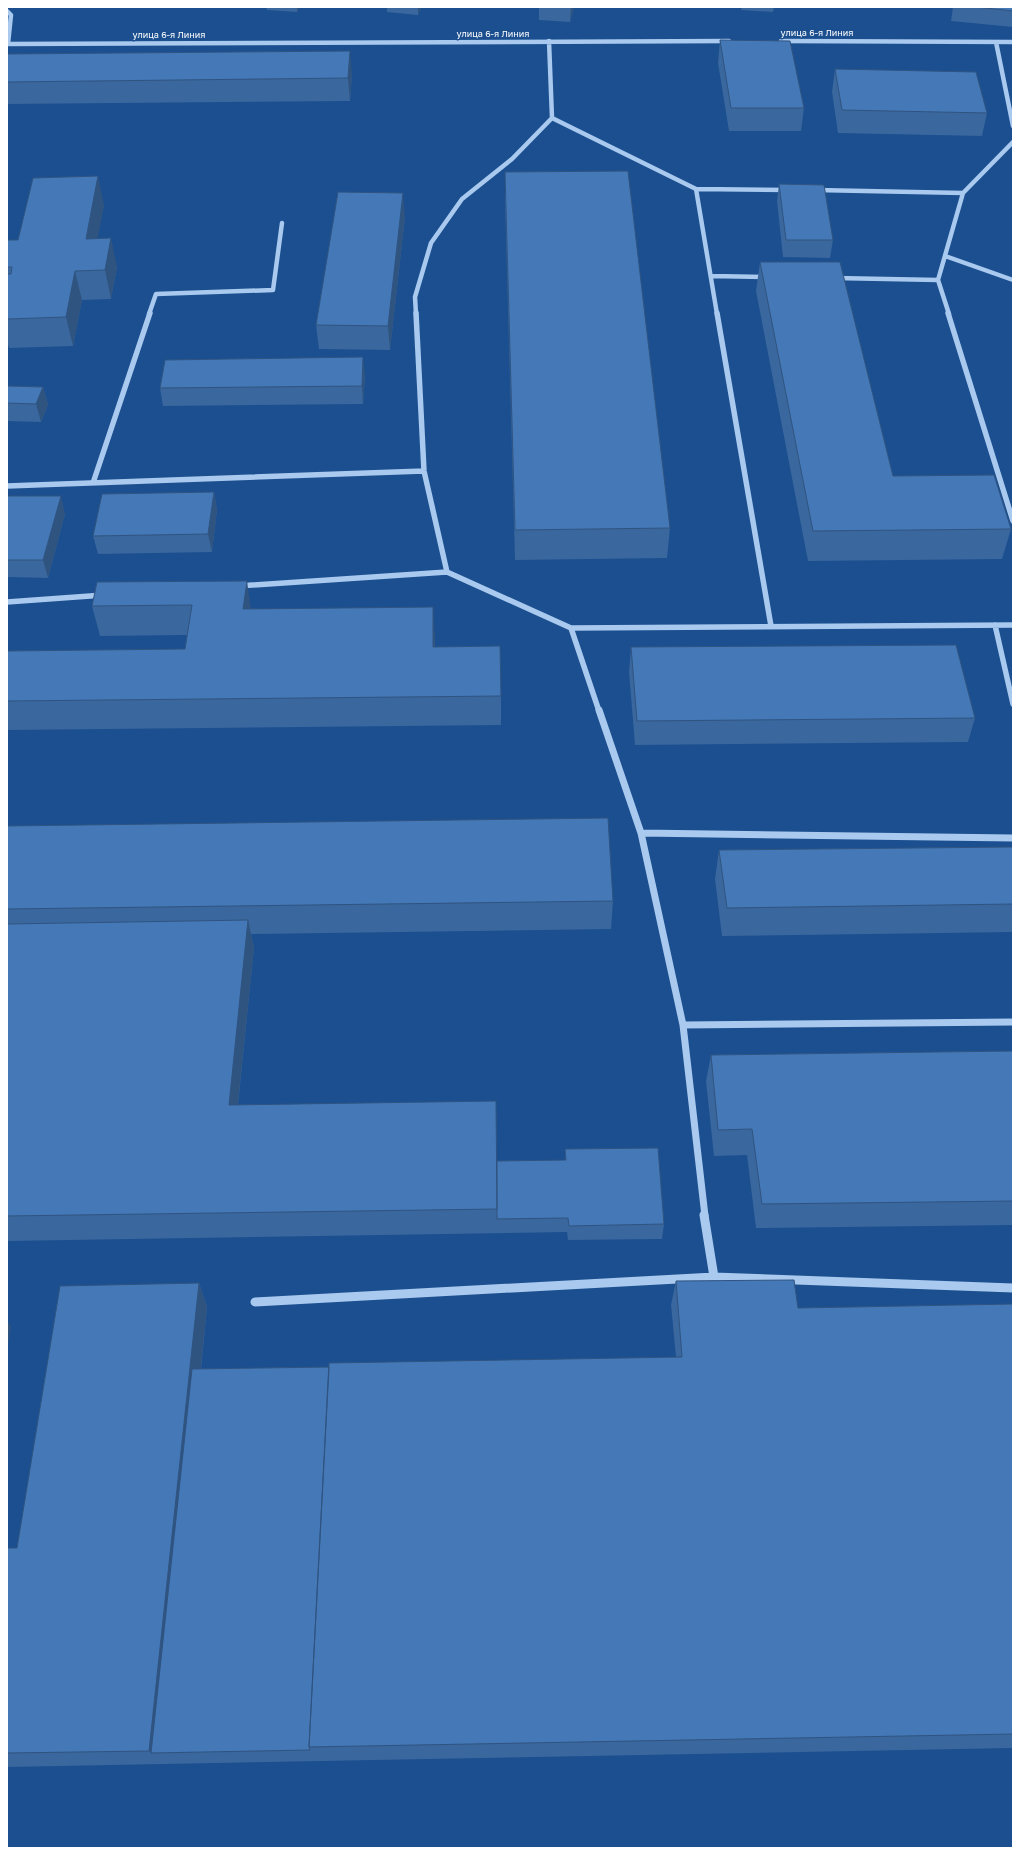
<svg xmlns="http://www.w3.org/2000/svg" width="1020" height="1855" font-family="'Golos Text',sans-serif">
  <style>
    .lines { fill: none; stroke-linecap: round; stroke-linejoin: round }
    .minor-far3 { stroke: #a9c9ee; stroke-width: 4.5 }
    .minor-far2 { stroke: #a9c9ee; stroke-width: 5.5 }
    .minor-far1 { stroke: #a9c9ee; stroke-width: 7 }
    .minor { stroke: #a9c9ee; stroke-width: 9 }
    .wall { fill: #3a679d }
    .shaded-wall { fill: #305480 }
    .building { fill: #4478b7; stroke: #305480 }
    .labels { text-anchor: middle; stroke-width: 3; stroke-linejoin: round; paint-order: stroke }
    .far-street-label { font-size: 9px; fill: #fff; stroke: #1b4f8f }
  </style>
  <rect width="100%" height="100%" fill="#1b4f8f"/>
  <g class="lines">
    <path class="minor-far3" d="M 7,11 L 11,15 L 8,44
      M 549,41 L 552,118 L 696,189 L 717,314
      M 781,41 L 1013,42
      M 996,42 L 1013,126
      M 7,44 L 729,41
      M 696,189 L 788,190
      M 816,190 L 963,193
      M 945,256 L 1013,280
      M 712,276 L 768,277
      M 834,278 L 938,280
      M 149,314 L 156,294 L 273,290 L 282,223
      M 416,314 L 415,297 L 431,243 L 462,199 L 512,159 L 552,118
      M 949,314 L 938,280 L 963,193 L 1013,142"/>
    <path class="minor-far2" d="M 416,313 L 424,471 L 447,572
      M 717,313 L 771,626
      M 948,313 L 1013,521
      M 93,483 L 150,313
      M 7,486 L 424,471
      M 238,586 L 447,572 L 571,628 L 1013,625
      M 7,602 L 104,595
      M 995,625 L 1013,704
      M 571,628 L 599,711"/>
    <path class="minor-far1" d="M 599,710 L 641,833 L 683,1025 L 705,1216
      M 641,833 L 1013,838
      M 683,1025 L 1013,1022"/>
    <path class="minor" d="M 704,1215 L 714,1277
      M 255,1302 L 714,1277 L 1013,1288"/>
  </g>
  <path class="wall" d="M 266,7 L 300,7 L 297,12 L 267,10 Z
    M 387,7 L 421,7 L 418,15 L 387,12 Z
    M 539,7 L 574,7 L 570,22 L 539,20 Z
    M 742,7 L 774,7 L 773,12 L 741,10 Z
    M 953,7 L 1013,7 L 1013,27 L 951,21 Z
    M 720,40 L 804,108 L 801,131 L 729,131 L 718,63 Z
    M 7,54 L 352,74 L 350,101 L 7,104 Z
    M 835,69 L 987,113 L 982,136 L 838,133 L 832,92 Z
    M 505,172 L 670,528 L 667,558 L 515,560 L 505,200 Z
    M 779,184 L 833,240 L 830,258 L 783,257 L 777,201 Z
    M 104,205 L 97,238 L 117,267 L 111,299 L 82,300 L 73,346 L 9,348 L 7,341 L 7,240 L 18,240 Z
    M 405,217 L 390,350 L 319,349 L 316,325 Z
    M 760,262 L 893,476 L 1011,529 L 1002,559 L 808,561 L 756,291 Z
    M 365,375 L 363,404 L 163,406 L 160,388 Z
    M 7,386 L 43,387 L 48,405 L 41,422 L 7,421 Z
    M 214,492 L 217,510 L 212,552 L 98,554 L 93,536 Z
    M 7,496 L 65,514 L 48,578 L 7,577 Z
    M 97,582 L 251,609 L 435,637 L 435,647 L 501,696 L 501,725 L 7,730 L 7,651 L 185,649 L 187,635 L 100,636 L 92,606 Z
    M 631,647 L 975,718 L 968,742 L 635,745 L 629,672 Z
    M 7,826 L 613,901 L 611,929 L 251,934 L 254,948 L 238,1105 L 497,1196 L 565,1160 L 565,1149 L 664,1224 L 662,1239 L 568,1240 L 567,1232 L 7,1241 Z
    M 1013,847 L 1013,932 L 722,936 L 715,879 L 719,850 Z
    M 1013,1051 L 1013,1225 L 756,1228 L 747,1155 L 714,1156 L 706,1081 L 711,1055 Z
    M 676,1281 L 798,1308 L 1013,1304 L 1013,1748 L 7,1767 L 7,1548 L 17,1548 L 199,1283 L 207,1307 L 201,1369 L 329,1367 L 676,1357 L 671,1305 Z"/>
  <path class="shaded-wall" d="M 297,7 L 300,7 L 297,12 Z
    M 418,7 L 421,7 L 418,15 Z
    M 571,7 L 574,7 L 570,22 Z
    M 350,51 L 352,74 L 350,101 L 348,78 Z
    M 98,176 L 104,205 L 92,268 L 86,239 Z
    M 403,193 L 405,217 L 390,350 L 388,326 Z
    M 111,238 L 117,267 L 111,299 L 105,270 Z
    M 75,271 L 82,300 L 73,346 L 66,317 Z
    M 363,357 L 365,375 L 363,404 L 362,386 Z
    M 43,387 L 48,405 L 41,422 L 36,404 Z
    M 214,492 L 217,510 L 212,552 L 208,534 Z
    M 61,496 L 65,514 L 48,578 L 43,560 Z
    M 247,581 L 251,610 L 243,609 Z
    M 433,607 L 435,637 L 434,676 L 433,647 Z
    M 248,920 L 254,948 L 235,1131 L 229,1105 Z
    M 199,1283 L 207,1307 L 161,1753 L 151,1753 L 149,1751 Z
    M 7,1319 L 11,1327 L 7,1351 Z"/>
  <path class="building" d="M 976,7 L 1013,7 L 1013,11 Z
    M 720,40 L 790,41 L 804,108 L 731,108 Z
    M 350,51 L 348,78 L 7,82 L 7,54 Z
    M 835,69 L 976,72 L 987,113 L 842,110 Z
    M 628,171 L 670,528 L 515,530 L 505,172 Z
    M 98,176 L 86,239 L 111,238 L 105,270 L 75,271 L 66,317 L 7,319 L 7,274 L 11,274 L 12,267 L 7,267 L 7,240 L 18,240 L 33,178 Z
    M 779,184 L 824,185 L 833,240 L 786,240 Z
    M 338,192 L 403,193 L 388,326 L 316,325 Z
    M 760,262 L 840,262 L 893,476 L 994,475 L 1011,529 L 813,531 Z
    M 363,357 L 362,386 L 160,388 L 165,360 Z
    M 7,386 L 43,387 L 36,404 L 7,403 Z
    M 214,492 L 208,534 L 93,536 L 102,494 Z
    M 7,496 L 61,496 L 43,560 L 7,560 Z
    M 247,581 L 243,609 L 433,607 L 433,647 L 500,646 L 501,696 L 7,701 L 7,651 L 185,649 L 192,605 L 92,606 L 97,582 Z
    M 956,645 L 975,718 L 637,721 L 631,647 Z
    M 608,818 L 613,901 L 7,909 L 7,826 Z
    M 1013,847 L 1013,904 L 727,908 L 719,850 Z
    M 248,920 L 229,1105 L 496,1101 L 497,1209 L 7,1216 L 7,924 Z
    M 1013,1051 L 1013,1201 L 762,1204 L 752,1129 L 718,1130 L 711,1055 Z
    M 658,1148 L 664,1224 L 569,1226 L 568,1218 L 497,1219 L 497,1161 L 566,1160 L 565,1149 Z
    M 794,1280 L 798,1308 L 1013,1304 L 1013,1734 L 309,1747 L 329,1363 L 682,1357 L 676,1281 Z
    M 199,1283 L 149,1751 L 7,1753 L 7,1548 L 17,1548 L 60,1286 Z
    M 329,1367 L 309,1747 L 310,1750 L 151,1753 L 192,1369 Z"/>
  <g class="labels">
    <g class="far-street-label">
      <text x="817" y="36">улица 6-я Линия</text>
      <text x="493" y="37">улица 6-я Линия</text>
      <text x="169" y="38">улица 6-я Линия</text>
    </g>
  </g>
  <rect width="1020" height="1855" fill="none" stroke="#ffffff" stroke-width="16"/>
</svg>
